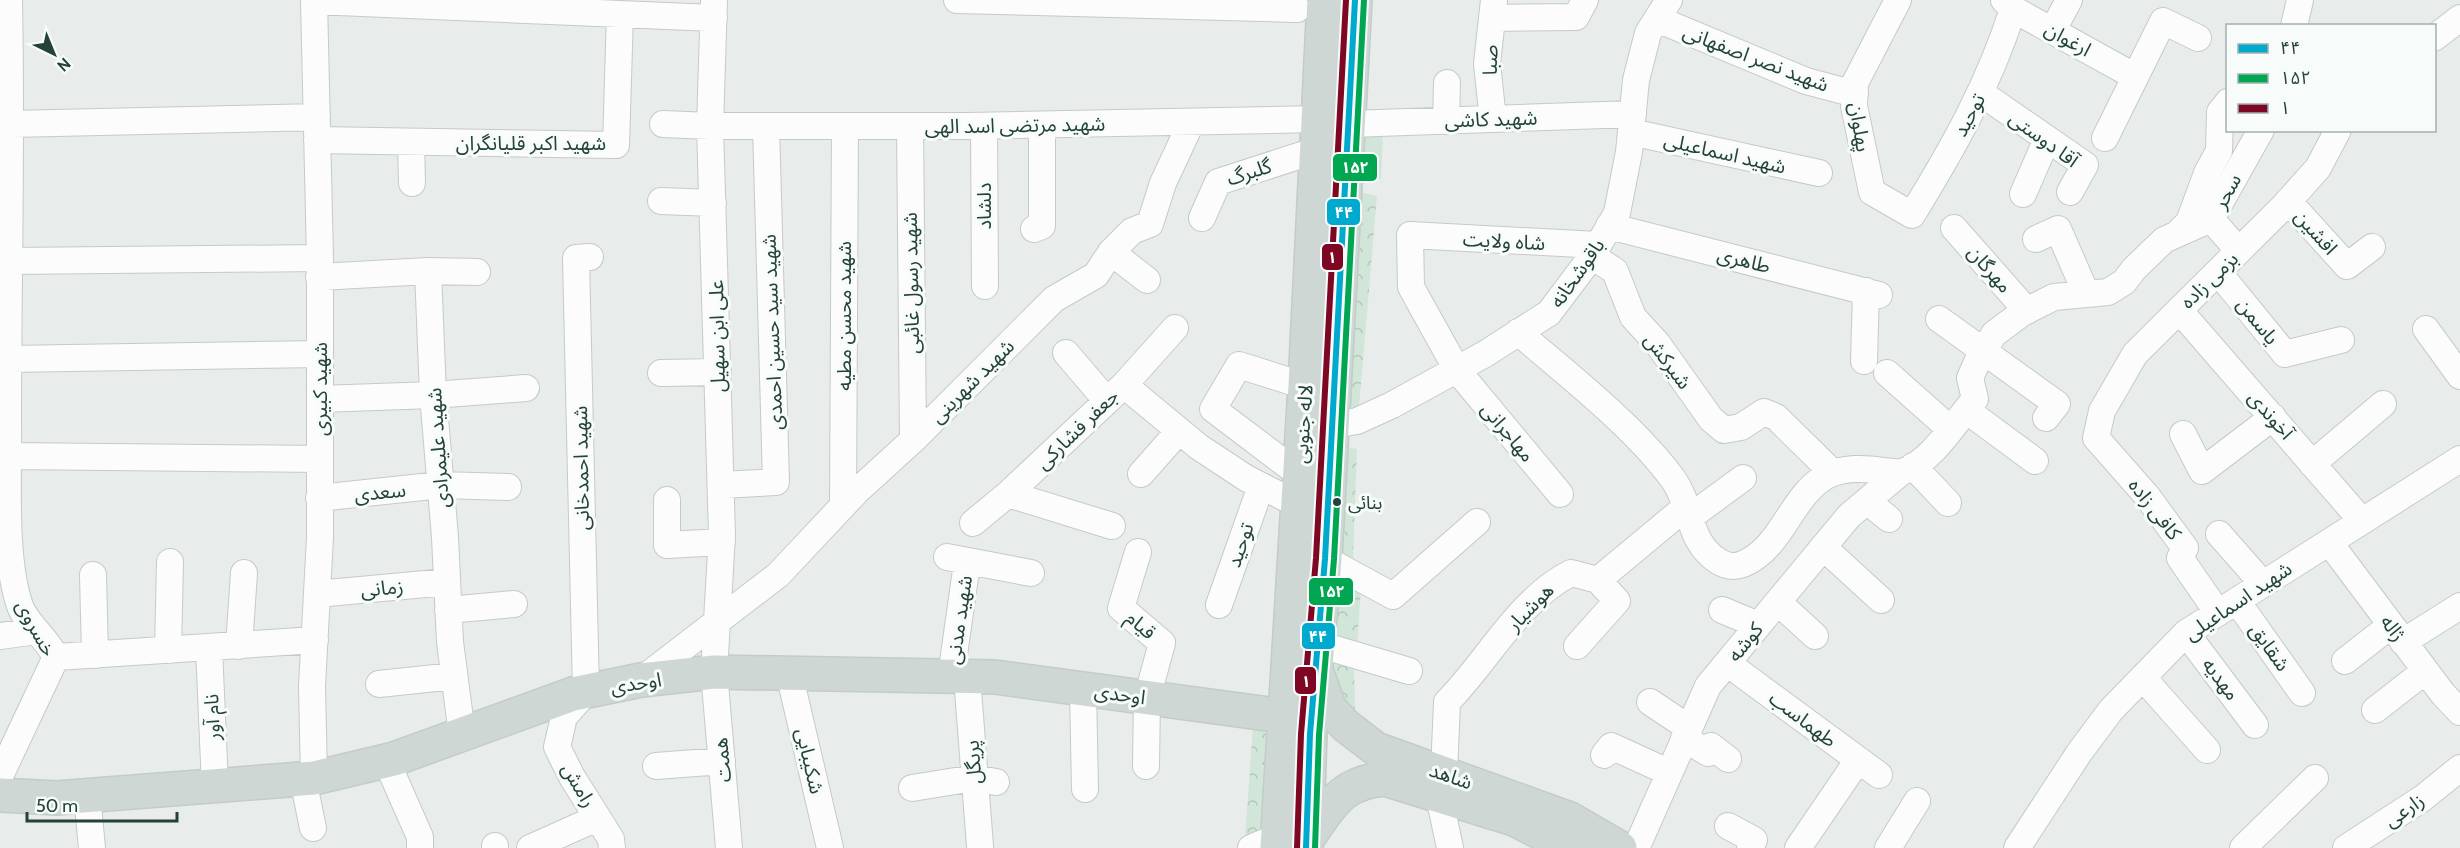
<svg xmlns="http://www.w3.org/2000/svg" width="2460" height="848" font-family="Cabin,'Noto Sans Arabic',sans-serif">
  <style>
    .forest { fill: url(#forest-crowns) }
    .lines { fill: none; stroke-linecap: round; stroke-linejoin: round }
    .minor-casing { stroke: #c5cac8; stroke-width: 28 }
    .major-casing { stroke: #c3ccc9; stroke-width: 36 }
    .minor { stroke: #fcfcfc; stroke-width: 26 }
    .major { stroke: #cfd7d5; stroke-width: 33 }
    .bus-1-casing { stroke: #f7fbf9; stroke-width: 10 }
    .bus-2-casing { stroke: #f7fbf9; stroke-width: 10 }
    .bus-3-casing { stroke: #f7fbf9; stroke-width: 10 }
    .bus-1 { stroke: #00a9ce; stroke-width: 6 }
    .bus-2 { stroke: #00a651; stroke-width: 6 }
    .bus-3 { stroke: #7e0724; stroke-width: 6 }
    .bus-dot { fill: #24423a; stroke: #f7fbf9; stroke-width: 2 }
    .labels { text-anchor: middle; stroke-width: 6; stroke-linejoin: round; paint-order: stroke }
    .bus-label { font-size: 18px; fill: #24423a; stroke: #f7fbf9; text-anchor: start }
    .street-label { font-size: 20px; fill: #24423a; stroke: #f7fbf9 }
    .line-badge { stroke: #f7fbf9; stroke-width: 2 }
    .badge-label { font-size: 16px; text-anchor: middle; font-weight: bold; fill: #fff }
  </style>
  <defs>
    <pattern id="forest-crowns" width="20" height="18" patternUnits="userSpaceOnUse" patternTransform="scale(1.5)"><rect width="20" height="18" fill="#d1e6d8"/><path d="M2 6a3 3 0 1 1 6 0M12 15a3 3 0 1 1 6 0" fill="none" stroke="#b3c6ba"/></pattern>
  </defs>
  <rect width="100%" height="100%" fill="#e8edeb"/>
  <path class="forest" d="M 1357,132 L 1383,133 L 1381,179 L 1357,174 Z
    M 1354,191 L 1377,196 L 1359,407 L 1343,407 Z
    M 1340,446 L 1357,449 L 1353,559 L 1335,553 Z
    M 1334,571 L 1361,587 L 1357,647 L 1328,637 Z
    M 1329,654 L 1354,663 L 1355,714 L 1332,695 Z
    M 1253,727 L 1275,729 L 1267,831 L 1245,837 Z"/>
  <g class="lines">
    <g class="minor-casing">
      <path id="minor" d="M 714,0 L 710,126 L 722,535 L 714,672 L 729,848
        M 957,0 L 1297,9
        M 1898,0 L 1855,83 L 1854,106 L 1872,192 L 1912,215 C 1953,148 1989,85 2013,9
        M 2004,0 L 2013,9 L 2134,76
        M 314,1 L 714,18
        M 1492,18 L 1576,17 L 1585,0
        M 1657,19 L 1806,81 L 1855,94
        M 2294,26 L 2300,0
        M 2053,30 L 2069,0
        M 2434,38 L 2460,18
        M 1981,93 L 2085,165 L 2070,192
        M 1493,119 L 1487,64 L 1494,0
        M 1446,121 L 1447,83
        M 11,124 L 317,117
        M 663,124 L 710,126 L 967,126 L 1319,119
        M 1350,124 L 1633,114
        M 910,126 L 913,440
        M 984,126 L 985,286
        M 1631,132 L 1819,173
        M 2105,138 L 2163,21 L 2198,38
        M 317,140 L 616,145 L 620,14
        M 411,142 L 412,183
        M 2023,194 L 2047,139
        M 661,201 L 713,203
        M 2288,201 L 2347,266 L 2372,247
        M 1202,218 L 1218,182 L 1317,150
        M 2211,219 L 2239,251
        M 1609,226 L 1879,295
        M 1954,228 L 2027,311
        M 1034,229 L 1042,226 L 1042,125
        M 2177,234 L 2189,222 L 2207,173 L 2219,151 L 2220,112 L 2228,102
        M 2036,239 L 2058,229 L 2086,293
        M 1111,252 L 1147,280
        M 1592,256 L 1615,271 L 1633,317 L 1657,343 L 1711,419 L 1724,430 L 1741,427 L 1764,412 L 1776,417 L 1833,473
        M 590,257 L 576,258 L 586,692 L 564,717 L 557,747 L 572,777 L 611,839 L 612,848
        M 10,261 L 320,258
        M 428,271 L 477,272
        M 2218,272 L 2285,354 L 2341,340
        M 319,277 L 428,271 L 433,395 L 445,537 L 450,642 L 462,734
        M 2179,310 L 2362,521
        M 1939,319 L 2057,404 L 2046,418
        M 2426,329 L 2460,376
        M 1518,332 C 1569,376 1634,426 1673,479 C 1693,507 1687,541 1718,561 C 1726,566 1733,568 1743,564 C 1783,547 1790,497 1826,476 C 1844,467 1864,468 1884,471 C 1889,471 1897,473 1902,472 C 1930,464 1956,421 1975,399 L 1970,378 L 1978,360 L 1994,334 L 2022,313 L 2054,297 L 2108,292 L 2124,282 L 2134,269 L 2164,240 L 2211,219 L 2261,130
        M 1066,353 L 1107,401
        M 8,359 L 320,354
        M 1864,361 L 1866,291
        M 661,373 L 718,372
        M 1887,373 L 1950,429
        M 1124,385 L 1175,328
        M 320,399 L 433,395 L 526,388
        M 1966,410 L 2035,461
        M 1333,425 L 1357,421 L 1392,405 L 1485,354 L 1549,313 L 1592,256 L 1617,213 L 1629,152 L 1636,80 L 1648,33 L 1669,0
        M 2183,434 L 2202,471 L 2273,417
        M 8,456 L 320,459
        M 2312,464 L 2383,404
        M 1913,466 L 1948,503
        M 1141,474 L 1179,431
        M 1299,474 L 1213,409 L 1239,365 L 1305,386
        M 721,485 L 776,482 L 766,126
        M 1560,494 L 1457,370 L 1411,287 L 1410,235 L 1598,245
        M 319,498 L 441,485 L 508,487
        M 667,500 L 667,545 L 722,542
        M 1867,501 L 1889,519
        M 843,506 L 845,126
        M 1690,517 L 1743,478
        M 973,523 L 1008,494
        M 1112,526 L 1008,494 L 1124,385 L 1199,447 L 1246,478 L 1297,504
        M 2219,534 L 2263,584
        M 2329,542 L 2443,694 L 2460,712
        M 1823,547 L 1881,600
        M 1138,552 L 1121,608 L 1162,643 L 1147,698 L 1146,766
        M 947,557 L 1031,573
        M 1325,559 L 1393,596 L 1477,522
        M 93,575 L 95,655
        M 317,594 L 447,582
        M 2237,601 L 2302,693
        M 1778,602 L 1815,636
        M 1219,605 L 1261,486
        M 448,610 L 514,604
        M 1722,610 L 1758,625
        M 2218,613 L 2180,558 L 2185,548 L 2147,496 L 2096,438 L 2102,411 L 2135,354 L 2284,206 L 2318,168 L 2338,130
        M 2186,633 L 2255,725
        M 0,636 L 37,631
        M 2403,642 L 2460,606
        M 1318,644 L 1409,671
        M 239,646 L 244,573
        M 1577,646 L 1617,601 L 1598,580
        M 209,648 L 215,786
        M 168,650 L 170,562
        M 56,657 L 315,640
        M 2345,661 L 2391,625
        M 1727,663 L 1879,775
        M 789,673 L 830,848
        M 951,676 L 967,563
        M 967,677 L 980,846
        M 2143,678 L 2207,750
        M 641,680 L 778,575 L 856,492 L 913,440 L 1054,299 L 1096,275 L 1111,252 L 1132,231 L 1150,224 L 1163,183 L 1191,123
        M 379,684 L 454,676
        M 1083,689 L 1085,789
        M 1650,702 L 1689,728
        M 2375,710 L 2425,671
        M 1684,738 L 1708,753 L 1711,746 L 1728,759
        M 1604,755 L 1611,746 L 1668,772
        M 386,760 L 420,837 L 420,848
        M 656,766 L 722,761
        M 0,776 L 56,657 C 47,639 26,623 20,606 C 3,558 9,473 8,421 C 8,281 12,141 9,0
        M 314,778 L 312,686 L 320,537 L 320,258 L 314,0
        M 303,779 L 313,828
        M 912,788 L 974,778 L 996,782
        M 87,795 L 92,848
        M 1728,826 L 1754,840 L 1750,848
        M 1638,844 L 1708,686 L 1849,516 L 1900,473
        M 495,846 L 495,848
        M 530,848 L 597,818
        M 1251,848 L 1277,837
        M 1450,848 L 1439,796 L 1444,773 L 1447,702 C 1487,662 1519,599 1571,573 L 1598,580 L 1687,506
        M 1798,848 L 1858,760
        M 1888,848 L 1917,801
        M 2017,848 L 2079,753 L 2111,710 L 2186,633 L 2460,459
        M 2243,848 L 2315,778
        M 2346,848 L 2423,798 L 2460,768"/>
    </g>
    <g class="major-casing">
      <path id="major" d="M 1317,673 L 1330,709 L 1346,726 L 1376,749 L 1570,819 L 1620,848
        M 0,795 L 56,798 L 314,778 L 394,759 L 573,694 L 641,680 L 714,672 L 995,677 L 1283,716
        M 1306,841 C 1330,807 1340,782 1385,779 L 1514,819 L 1571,848
        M 1277,848 L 1305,386 L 1324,0
        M 1306,848 L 1310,734 L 1325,559 L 1355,0"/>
    </g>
    <use href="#minor" class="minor"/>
    <use href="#major" class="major"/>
    <g class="bus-1-casing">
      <path id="bus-1" d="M 1306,848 L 1310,734 L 1325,559 L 1355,0"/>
    </g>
    <g class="bus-2-casing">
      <path id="bus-2" d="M 1315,848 L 1319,735 L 1334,559 L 1364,0"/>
    </g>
    <g class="bus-3-casing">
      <path id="bus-3" d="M 1297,848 L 1301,734 L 1316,558 L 1346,0"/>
    </g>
    <use href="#bus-1" class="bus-1"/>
    <use href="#bus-2" class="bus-2"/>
    <use href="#bus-3" class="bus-3"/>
  </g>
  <circle class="bus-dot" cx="1337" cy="502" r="5"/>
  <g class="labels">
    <g class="bus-label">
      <text x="1348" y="509">بنائی</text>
    </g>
    <g class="street-label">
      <text transform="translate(2068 39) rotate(29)" y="7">ارغوان</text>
      <text transform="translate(1756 58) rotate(21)" y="7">شهید نصر اصفهانی</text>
      <text transform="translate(1490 60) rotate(-89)" y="7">صبا</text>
      <text transform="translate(1969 115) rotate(-62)" y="7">توحید</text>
      <text transform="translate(1491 119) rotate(-2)" y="7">شهید کاشی</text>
      <text transform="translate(1015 125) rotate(-1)" y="7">شهید مرتضی اسد الهی</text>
      <text transform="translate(1860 127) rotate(81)" y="7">پهلوان</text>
      <text transform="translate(2044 139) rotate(36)" y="7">آقا دوستی</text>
      <text x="531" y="150">شهید اکبر قلیانگران</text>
      <text transform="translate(1725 153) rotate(13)" y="7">شهید اسماعیلی</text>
      <text transform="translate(1249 172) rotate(-18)" y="7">گلبرگ</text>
      <text transform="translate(2227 191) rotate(-61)" y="7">سحر</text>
      <text transform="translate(984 206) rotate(-90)" y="7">دلشاد</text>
      <text transform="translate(2316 232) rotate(48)" y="7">افشین</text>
      <text transform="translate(1504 241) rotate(3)" y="7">شاه ولایت</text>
      <text transform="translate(1744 260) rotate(14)" y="7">طاهری</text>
      <text transform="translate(1990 269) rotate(49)" y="7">مهرگان</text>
      <text transform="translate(1577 273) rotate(-55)" y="7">باقوشخانه</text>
      <text transform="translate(2209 280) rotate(-44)" y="7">بزمی زاده</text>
      <text transform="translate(911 283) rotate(-91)" y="7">شهید رسول غائبی</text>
      <text transform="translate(844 316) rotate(-90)" y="7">شهید محسن مطیه</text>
      <text transform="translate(2258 321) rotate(51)" y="7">یاسمن</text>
      <text transform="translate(772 332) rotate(-92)" y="7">شهید سید حسین احمدی</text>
      <text transform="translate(717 336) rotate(-91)" y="7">علی ابن سهیل</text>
      <text transform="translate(1668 361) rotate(53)" y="7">شیرکش</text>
      <text transform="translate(972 381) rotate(-45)" y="7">شهید شهرینی</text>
      <text transform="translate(320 389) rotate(-90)" y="7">شهید کبیری</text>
      <text transform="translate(2271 415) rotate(49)" y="7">آخوندی</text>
      <text transform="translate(1303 424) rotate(-86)" y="7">لاله جنوبی</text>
      <text transform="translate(1077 429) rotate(-44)" y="7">جعفر فشارکی</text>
      <text transform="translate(1508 432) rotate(50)" y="7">مهاجرانی</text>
      <text transform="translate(438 448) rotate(-94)" y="7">شهید علیمرادی</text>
      <text transform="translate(581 468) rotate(-91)" y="7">شهید احمدخانی</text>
      <text transform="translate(380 492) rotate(-6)" y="7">سعدی</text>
      <text transform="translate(2155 509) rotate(52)" y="7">کافی زاده</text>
      <text transform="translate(1240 545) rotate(-71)" y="7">توحید</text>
      <text transform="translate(382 588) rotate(-5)" y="7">زمانی</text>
      <text transform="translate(2238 601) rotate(-34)" y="7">شهید اسماعیلی</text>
      <text transform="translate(1530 607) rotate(-46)" y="7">هوشیار</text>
      <text transform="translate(959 620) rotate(-82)" y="7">شهید مدنی</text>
      <text transform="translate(1141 625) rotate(40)" y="7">قیام</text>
      <text transform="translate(36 628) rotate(61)" y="7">خسروی</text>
      <text transform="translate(2393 628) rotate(53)" y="7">ژاله</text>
      <text transform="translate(1745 642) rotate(-51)" y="7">کوشه</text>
      <text transform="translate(2270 647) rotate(55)" y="7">شقایق</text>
      <text transform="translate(2221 679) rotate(53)" y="7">مهدیه</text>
      <text transform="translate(636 683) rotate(-9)" y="7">اوحدی</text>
      <text transform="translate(1120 694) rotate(8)" y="7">اوحدی</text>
      <text transform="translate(212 717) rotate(-92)" y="7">نام آور</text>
      <text transform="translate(1803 719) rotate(37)" y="7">طهماسب</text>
      <text transform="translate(722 760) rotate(-95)" y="7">همت</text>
      <text transform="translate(810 761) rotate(77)" y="7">شکیبایی</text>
      <text transform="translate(973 762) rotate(-94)" y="7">پریگل</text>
      <text transform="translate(1451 776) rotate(19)" y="7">شاهد</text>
      <text transform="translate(579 785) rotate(60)" y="7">رامش</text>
      <text transform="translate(2404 810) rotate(-34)" y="7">زارعی</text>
    </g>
  </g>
  <g class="line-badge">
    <rect x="1332" y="153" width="46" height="29" rx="6" fill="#00a651"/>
    <rect x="1326" y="198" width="35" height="28" rx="6" fill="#00a9ce"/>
    <rect x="1321" y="243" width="23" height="28" rx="6" fill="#7e0724"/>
    <rect x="1308" y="577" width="46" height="29" rx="6" fill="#00a651"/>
    <rect x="1301" y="622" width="35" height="28" rx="6" fill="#00a9ce"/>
    <rect x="1294" y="666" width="23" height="29" rx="6" fill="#7e0724"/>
  </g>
  <g class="badge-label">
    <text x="1355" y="173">۱۵۲</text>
    <text x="1344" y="218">۴۴</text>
    <text x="1332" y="263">۱</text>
    <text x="1331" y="597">۱۵۲</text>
    <text x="1318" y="642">۴۴</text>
    <text x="1306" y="687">۱</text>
  </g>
  <rect x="2226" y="24" width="210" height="108" fill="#f7fbf9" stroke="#a3b1ad" stroke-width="1.5"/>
  <rect x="2238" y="44" width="30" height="9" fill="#00a9ce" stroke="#a3b1ad" stroke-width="1.5"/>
  <text x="2280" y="54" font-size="18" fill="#24423a">۴۴</text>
  <rect x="2238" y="74" width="30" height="9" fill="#00a651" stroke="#a3b1ad" stroke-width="1.5"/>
  <text x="2280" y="84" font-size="18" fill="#24423a">۱۵۲</text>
  <rect x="2238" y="104" width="30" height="9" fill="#7e0724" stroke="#a3b1ad" stroke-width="1.5"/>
  <text x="2280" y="114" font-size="18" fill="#24423a">۱</text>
  <g transform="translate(54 54) rotate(137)" stroke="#f7fbf9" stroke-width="4.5" paint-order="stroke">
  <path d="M0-4.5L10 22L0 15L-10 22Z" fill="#24423a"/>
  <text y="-9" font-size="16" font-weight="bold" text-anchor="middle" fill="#24423a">N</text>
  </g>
  <path d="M27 812v9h150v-9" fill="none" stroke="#24423a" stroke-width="3"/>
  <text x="36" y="812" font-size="18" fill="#24423a" stroke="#f7fbf9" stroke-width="4.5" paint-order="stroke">50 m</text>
</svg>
